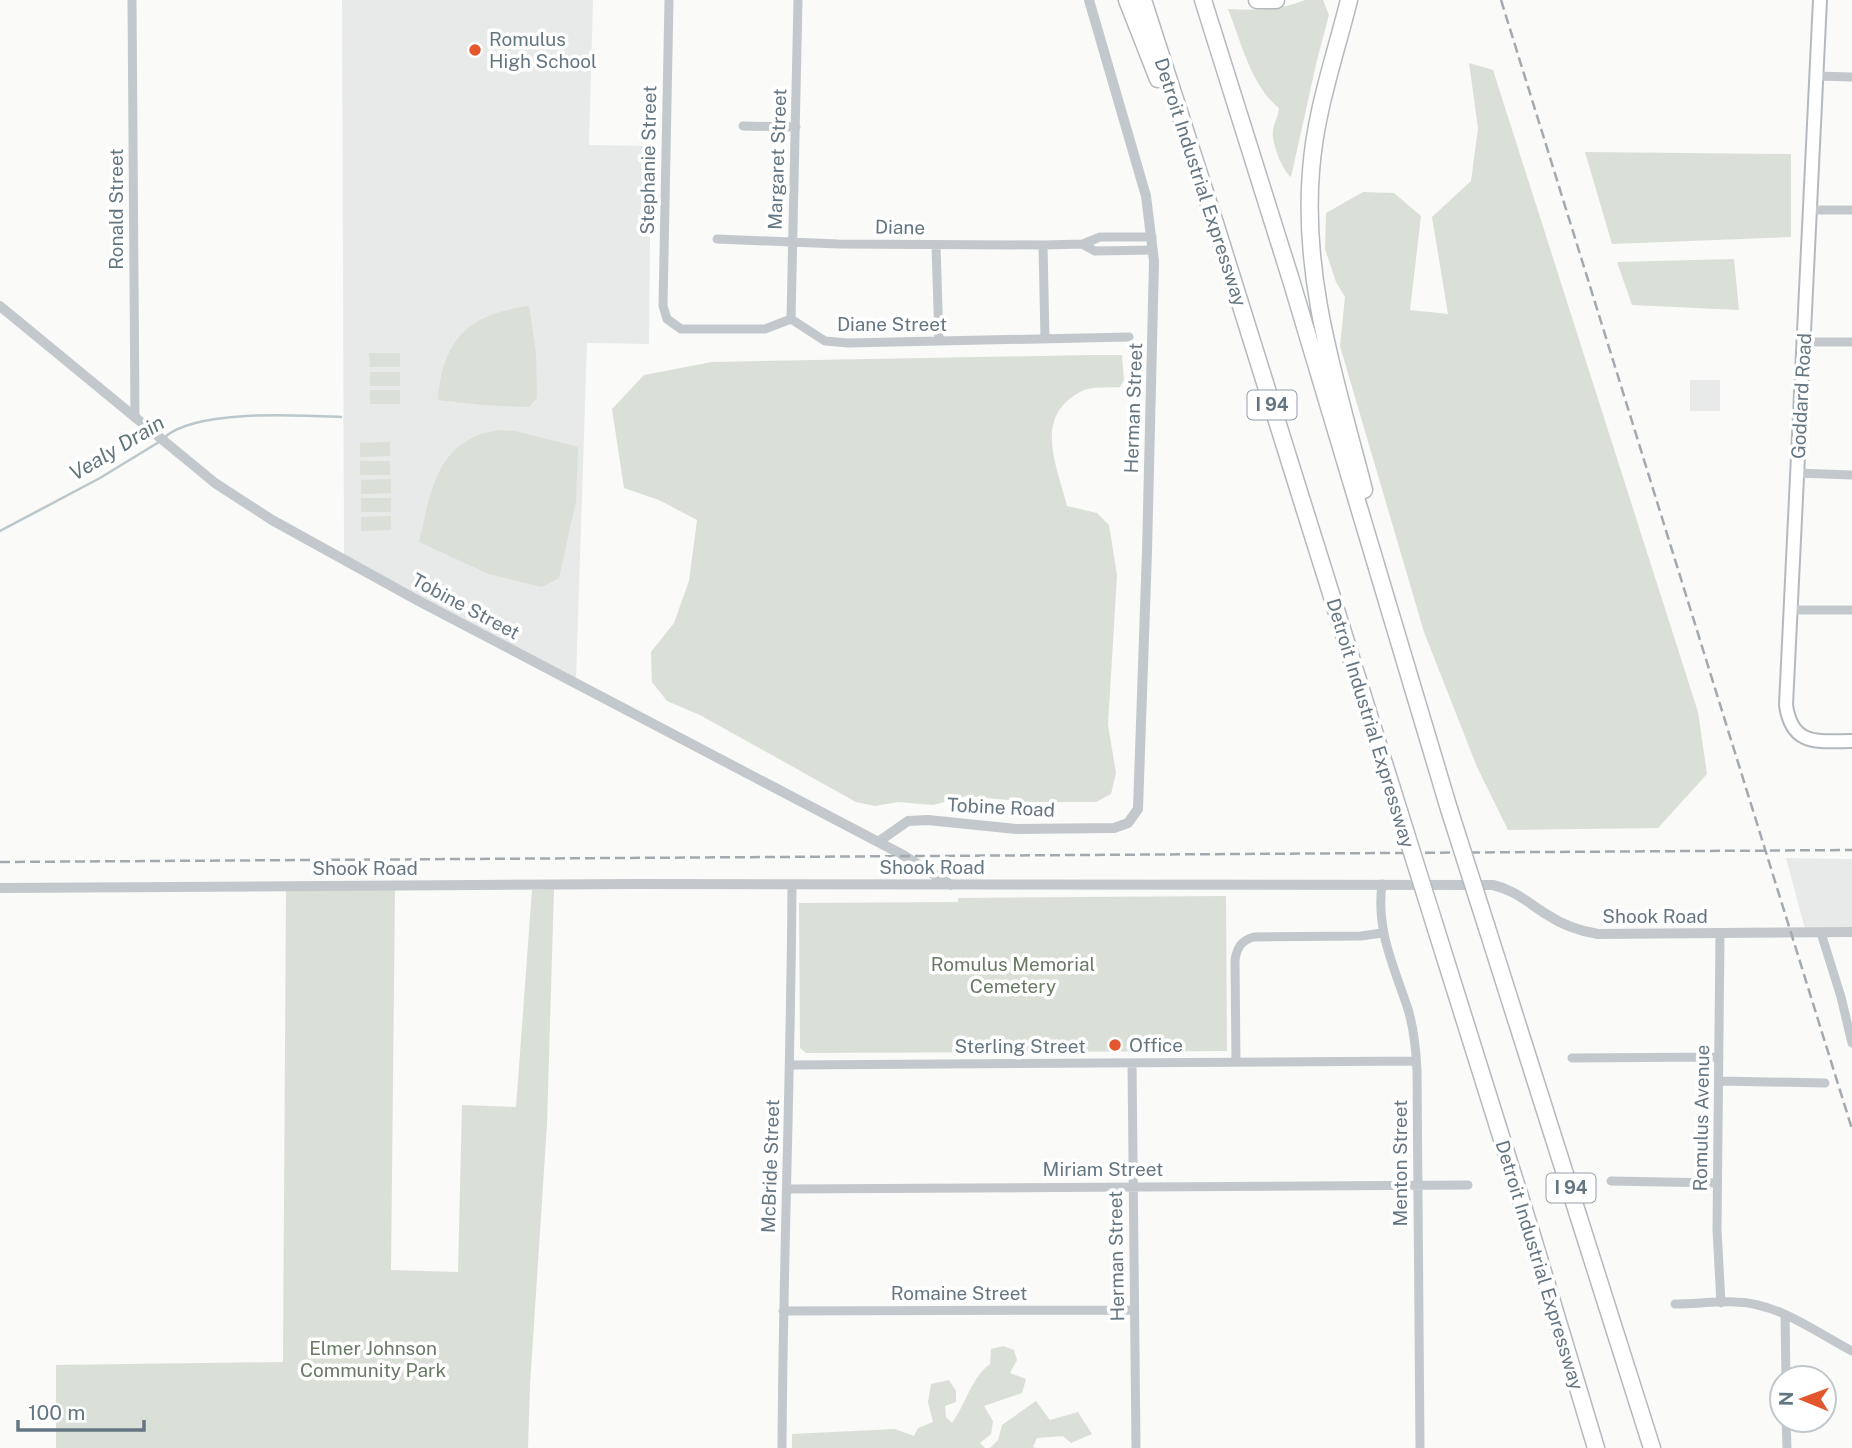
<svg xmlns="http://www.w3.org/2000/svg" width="1852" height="1448" font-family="'Public Sans',sans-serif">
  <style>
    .built { fill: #e8e9e9 }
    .green { fill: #dadfd7 }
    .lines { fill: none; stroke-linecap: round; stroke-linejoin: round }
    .stream { stroke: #bbc7cb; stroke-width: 2.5 }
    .secondary-casing { stroke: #b3babf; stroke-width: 16 }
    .motorway-casing { stroke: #b4b9bd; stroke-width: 19 }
    .minor { stroke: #c3c8cc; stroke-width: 9 }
    .tertiary { stroke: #c3c8cc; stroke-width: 10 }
    .secondary { stroke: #fff; stroke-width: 12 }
    .motorway { stroke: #fff; stroke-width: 16 }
    .rail { stroke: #a2aab0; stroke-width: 2.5; stroke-dasharray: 10 5; stroke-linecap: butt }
    .motorway-bridge-casing { stroke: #b4b9bd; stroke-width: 19; stroke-linecap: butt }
    .motorway-bridge { stroke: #fff; stroke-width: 16 }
    .poi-dot { fill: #e4572e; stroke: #fff; stroke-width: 2.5 }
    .labels { text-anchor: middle; stroke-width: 7; stroke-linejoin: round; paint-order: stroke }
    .shield { fill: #fff; stroke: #939fa8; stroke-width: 2 }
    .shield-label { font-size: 18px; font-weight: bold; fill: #657683 }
    .poi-label { font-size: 19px; fill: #657683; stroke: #fff; text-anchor: start }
    .street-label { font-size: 19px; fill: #657683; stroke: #fff }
    .park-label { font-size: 19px; fill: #687a64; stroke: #fff }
    .water-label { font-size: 21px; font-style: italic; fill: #60757c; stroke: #fff }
  </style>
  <rect width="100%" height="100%" fill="#fafaf8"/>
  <path class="built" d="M 342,0 L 593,0 L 589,145 L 651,146 L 649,344 L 587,343 L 576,679 L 344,555 Z
    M 1690,380 L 1720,380 L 1720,411 L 1690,411 Z
    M 1786,858 L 1852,859 L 1852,928 L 1805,929 Z"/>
  <path class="green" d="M 1305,0 L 1323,0 L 1329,15 L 1317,60 L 1291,177 C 1282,170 1271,142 1273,130 C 1274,123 1278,117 1279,108 C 1251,86 1241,41 1228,9 C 1255,10 1279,11 1305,0 Z
    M 1469,63 L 1493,70 L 1698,712 L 1707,774 L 1658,828 L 1508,830 L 1477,767 L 1424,632 L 1340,346 L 1345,297 L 1336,282 L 1325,249 L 1326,213 L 1363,192 L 1394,193 L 1421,216 L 1410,310 L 1448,314 L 1432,217 L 1471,181 L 1478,128 Z
    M 1585,152 L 1791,154 L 1791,237 L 1612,244 Z
    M 1734,259 L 1739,310 L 1632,305 L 1617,262 Z
    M 529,306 L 536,353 L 537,398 L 529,407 L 483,405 L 438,400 C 442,340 469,313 529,306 Z
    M 369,353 L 400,353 L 400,367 L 370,367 Z
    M 1091,355 L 1122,355 L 1124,380 L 1120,387 C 1109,388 1091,386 1082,391 C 1032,416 1057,465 1067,506 L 1097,513 L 1109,525 L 1117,575 L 1108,725 L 1116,773 L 1111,794 L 1096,802 L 1029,802 L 967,796 L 933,805 L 898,802 L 875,806 L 856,802 L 700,715 L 667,701 L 652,682 L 651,652 L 674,623 L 689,581 L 697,520 L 659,500 L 624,488 L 612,409 L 644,375 L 712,362 Z
    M 370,372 L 400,372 L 400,386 L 370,386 Z
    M 370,390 L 400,390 L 400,404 L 370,404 Z
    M 500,430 L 515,431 L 578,447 L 576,501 L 559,578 L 542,587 L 489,574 L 419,542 C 432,489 436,439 500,430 Z
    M 390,442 L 390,456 L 360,457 L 360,443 Z
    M 360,461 L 390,461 L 390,475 L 360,475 Z
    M 391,479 L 391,493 L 361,494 L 361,480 Z
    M 361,498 L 391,498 L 391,512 L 361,512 Z
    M 391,516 L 391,530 L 361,531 L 361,517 Z
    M 554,889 L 547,1124 L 530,1385 L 528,1448 L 56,1448 L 56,1365 L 283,1362 L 286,891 L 395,890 L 391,1270 L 458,1272 L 462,1105 L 516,1107 L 532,890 Z
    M 1226,896 L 1227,1051 L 806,1053 L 800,1048 L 799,903 L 958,902 L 958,898 Z
    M 1003,1346 L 1014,1350 L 1017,1360 L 1010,1373 L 1026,1379 L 1022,1393 L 984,1406 L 993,1421 L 991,1434 L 980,1443 L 985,1448 L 792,1448 L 792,1434 L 895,1429 L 914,1436 L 918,1428 L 933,1422 L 928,1402 L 931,1384 L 949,1380 L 956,1391 L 956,1402 L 945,1406 L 946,1417 L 952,1423 C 966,1404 971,1378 990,1364 L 991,1349 Z
    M 1036,1401 L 1050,1420 L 1078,1412 L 1092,1434 L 1071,1443 L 1063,1436 L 1037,1438 L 1033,1447 L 1036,1448 L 990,1448 L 998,1440 L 1002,1425 Z"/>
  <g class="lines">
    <path class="stream" d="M 164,438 C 194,409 300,415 341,417
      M 0,531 L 100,478 L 159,442"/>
    <g class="secondary-casing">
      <path id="secondary" d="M 1820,0 L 1786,705 C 1792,747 1818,741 1852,741"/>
    </g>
    <g class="motorway-casing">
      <path id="motorway" d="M 1127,0 L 1158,79
        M 1143,0 L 1215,223 L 1399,811
        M 1203,0 L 1291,280 L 1449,809
        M 1257,0 L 1276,0
        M 1349,0 C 1335,56 1315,113 1311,171 C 1302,282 1337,384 1364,490
        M 1487,928 L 1652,1448
        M 1436,929 L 1532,1235 L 1596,1448"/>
    </g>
    <path class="minor" d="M 132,0 L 135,418
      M 669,0 L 663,306 L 667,319 L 681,329 L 765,329 L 791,319 L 825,341 L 848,343 L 1129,337
      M 1816,76 L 1852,77
      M 743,126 L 796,127
      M 1810,210 L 1852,210
      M 717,239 L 838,244 L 1043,245 L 1083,244 L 1100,237 L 1152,237
      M 1082,244 L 1095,251 L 1153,250
      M 936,245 L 939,341
      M 1043,245 L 1045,339
      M 791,319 L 798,0
      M 1803,342 L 1852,342
      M 1797,473 L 1852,475
      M 1790,610 L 1852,610
      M 1382,884 C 1376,929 1393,965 1407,1006 C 1414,1027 1416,1049 1417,1071 L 1420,1448
      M 1821,933 L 1841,997 L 1852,1043
      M 1720,934 L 1717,1230 L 1721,1303
      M 1572,1058 L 1719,1057
      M 1236,1062 L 1235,960 C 1237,947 1242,940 1254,937 L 1361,936 L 1382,933
      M 1132,1063 L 1136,1448
      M 791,1065 L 1416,1061
      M 1719,1081 L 1825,1083
      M 1611,1181 L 1717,1183
      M 788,1189 L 1468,1185
      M 1675,1304 C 1695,1304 1716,1301 1736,1302 C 1778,1303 1816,1332 1852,1351
      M 783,1311 L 1134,1310
      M 1785,1315 L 1786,1378
      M 1786,1420 L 1787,1448
      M 782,1448 C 783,1260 791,1073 792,885"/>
    <path class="tertiary" d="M 0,306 L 215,483 L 272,520 L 417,600 L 903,855 L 951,885
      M 878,842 L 908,821 L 928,820 L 1016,829 L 1114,828 L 1128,823 L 1138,809 L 1147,551 L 1154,261 L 1146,196 L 1089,0
      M 0,888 L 637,884 L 1493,885 C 1515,890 1527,902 1546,914 C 1561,924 1579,931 1598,934 L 1852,932"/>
    <use href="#secondary" class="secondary"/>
    <use href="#motorway" class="motorway"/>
    <path class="rail" d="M 1501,0 L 1852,1129
      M 0,862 L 1852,850"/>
    <g class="motorway-bridge-casing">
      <path id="motorway-bridge" d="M 1449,809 L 1487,928
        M 1399,811 L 1436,929"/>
    </g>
    <use href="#motorway-bridge" class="motorway-bridge"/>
  </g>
  <g class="poi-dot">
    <circle cx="475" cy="50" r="7"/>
    <circle cx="1115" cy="1045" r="7"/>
  </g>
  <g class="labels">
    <g class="shield">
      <rect x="1247.5" y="390.5" width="49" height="29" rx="5"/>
      <rect x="1546.5" y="1173.5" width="49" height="29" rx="5"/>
    </g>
    <g class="shield-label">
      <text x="1272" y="411">I 94</text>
      <text x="1571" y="1194">I 94</text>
    </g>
    <g class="poi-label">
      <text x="489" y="46">Romulus<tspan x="489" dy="22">High School</tspan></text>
      <text x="1129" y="1052">Office</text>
    </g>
    <g class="street-label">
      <text transform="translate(777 159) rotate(-88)" y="7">Margaret Street</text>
      <text transform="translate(648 160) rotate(-89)" y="7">Stephanie Street</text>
      <text transform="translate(1201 182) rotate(72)" y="7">Detroit Industrial Expressway</text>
      <text transform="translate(116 209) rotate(-90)" y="7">Ronald Street</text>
      <text transform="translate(900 227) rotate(1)" y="7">Diane</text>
      <text x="892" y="331">Diane Street</text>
      <text transform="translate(1801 396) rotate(-87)" y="7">Goddard Road</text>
      <text transform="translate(1133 408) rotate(-88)" y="7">Herman Street</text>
      <text transform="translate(466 606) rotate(28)" y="7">Tobine Street</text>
      <text transform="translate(1371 723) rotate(73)" y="7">Detroit Industrial Expressway</text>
      <text transform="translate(1001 807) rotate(3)" y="7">Tobine Road</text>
      <text x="932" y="874">Shook Road</text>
      <text x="365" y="875">Shook Road</text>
      <text x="1655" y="923">Shook Road</text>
      <text x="1020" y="1053">Sterling Street</text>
      <text transform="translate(1701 1118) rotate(-89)" y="7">Romulus Avenue</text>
      <text transform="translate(1400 1163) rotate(-90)" y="7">Menton Street</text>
      <text transform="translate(770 1166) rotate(-88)" y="7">McBride Street</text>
      <text x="1103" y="1176">Miriam Street</text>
      <text transform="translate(1116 1256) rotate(-91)" y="7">Herman Street</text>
      <text transform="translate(1540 1265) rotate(73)" y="7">Detroit Industrial Expressway</text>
      <text x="959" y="1300">Romaine Street</text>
    </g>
    <g class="park-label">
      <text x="1013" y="971">Romulus Memorial<tspan x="1013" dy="22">Cemetery</tspan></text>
      <text x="373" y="1355">Elmer Johnson<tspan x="373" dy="22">Community Park</tspan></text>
    </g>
    <g class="water-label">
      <text transform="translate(117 448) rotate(-31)" y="7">Vealy Drain</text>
    </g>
  </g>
  <g transform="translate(1803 1399) rotate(271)"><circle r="33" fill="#ffffff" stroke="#c1c8cd" stroke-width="2"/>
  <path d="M0-5L12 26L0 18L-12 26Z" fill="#e4572e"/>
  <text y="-10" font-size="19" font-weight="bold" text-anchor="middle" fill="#657683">N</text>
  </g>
  <path d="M18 1420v10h126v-10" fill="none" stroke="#657683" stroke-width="3.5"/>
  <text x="28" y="1420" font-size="21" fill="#657683" stroke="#ffffff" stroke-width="5" paint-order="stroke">100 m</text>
</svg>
